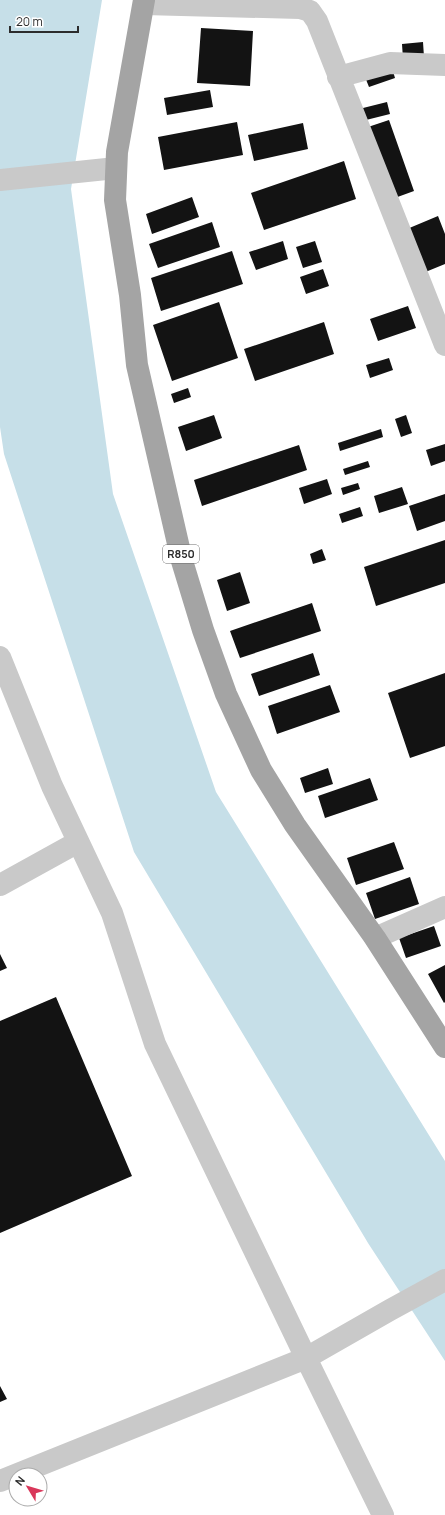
<svg xmlns="http://www.w3.org/2000/svg" width="445" height="1515" font-family="Manrope,sans-serif">
  <style>
    .water { fill: #c6dfe8 }
    .building { fill: #131313 }
    .lines { fill: none; stroke-linecap: round; stroke-linejoin: round }
    .minor { stroke: #c9c9c9; stroke-width: 22 }
    .primary { stroke: #a4a4a4; stroke-width: 22 }
    .labels { text-anchor: middle; stroke-width: 4; stroke-linejoin: round; paint-order: stroke }
    .shield { fill: #fff; stroke: #6b6b6b; stroke-width: 1 }
    .shield-label { font-size: 11px; font-weight: bold; fill: #2c2c2c }
  </style>
  <rect width="100%" height="100%" fill="#fff"/>
  <path class="water" d="M 0,0 L 102,0 L 71,189 L 113,494 L 216,792 L 445,1161 L 445,1361 L 368,1243 L 134,852 L 4,454 L 0,427 Z"/>
  <path class="building" d="M 201,28 L 253,31 L 250,86 L 197,83 Z
    M 423,42 L 424,57 L 403,59 L 402,44 Z
    M 392,68 L 395,78 L 369,87 L 365,77 Z
    M 210,90 L 213,107 L 167,115 L 164,98 Z
    M 387,102 L 390,114 L 362,121 L 359,109 Z
    M 389,120 L 414,191 L 392,199 L 368,127 Z
    M 237,122 L 243,155 L 164,170 L 158,137 Z
    M 303,123 L 308,149 L 254,161 L 248,135 Z
    M 344,161 L 356,199 L 264,230 L 251,193 Z
    M 192,197 L 199,217 L 152,234 L 146,214 Z
    M 438,216 L 445,234 L 445,264 L 423,273 L 407,229 Z
    M 212,222 L 220,247 L 158,268 L 149,244 Z
    M 283,241 L 288,259 L 256,270 L 249,252 Z
    M 315,241 L 322,262 L 303,268 L 296,247 Z
    M 232,251 L 243,284 L 161,311 L 151,278 Z
    M 323,269 L 329,286 L 306,294 L 300,277 Z
    M 219,302 L 238,358 L 172,381 L 153,325 Z
    M 408,306 L 416,328 L 378,341 L 370,319 Z
    M 324,322 L 334,354 L 255,381 L 244,349 Z
    M 389,358 L 393,370 L 370,378 L 366,365 Z
    M 188,388 L 191,397 L 174,403 L 171,394 Z
    M 214,415 L 222,438 L 186,451 L 178,427 Z
    M 406,415 L 412,433 L 401,437 L 395,419 Z
    M 381,429 L 383,437 L 340,451 L 338,443 Z
    M 445,444 L 445,461 L 431,466 L 426,450 Z
    M 299,445 L 307,470 L 202,506 L 194,480 Z
    M 368,461 L 370,467 L 345,475 L 343,469 Z
    M 327,479 L 332,494 L 304,504 L 299,488 Z
    M 358,483 L 360,489 L 343,495 L 341,488 Z
    M 402,487 L 408,504 L 379,513 L 374,496 Z
    M 445,494 L 445,521 L 417,531 L 409,506 Z
    M 360,507 L 363,516 L 342,523 L 339,514 Z
    M 445,540 L 445,583 L 376,606 L 364,567 Z
    M 322,549 L 326,560 L 313,564 L 310,554 Z
    M 240,572 L 250,603 L 227,611 L 217,580 Z
    M 312,603 L 321,631 L 240,658 L 230,631 Z
    M 313,653 L 320,675 L 259,696 L 251,674 Z
    M 445,673 L 445,746 L 410,758 L 388,693 Z
    M 330,685 L 340,712 L 277,734 L 268,706 Z
    M 328,768 L 333,784 L 305,793 L 300,778 Z
    M 370,778 L 378,800 L 325,818 L 318,796 Z
    M 394,842 L 404,869 L 356,885 L 347,858 Z
    M 410,877 L 419,904 L 375,919 L 366,893 Z
    M 434,926 L 441,946 L 406,958 L 399,938 Z
    M 0,954 L 7,968 L 0,971 Z
    M 445,965 L 445,1002 L 444,1003 L 428,974 Z
    M 56,997 L 132,1176 L 0,1233 L 0,1021 Z
    M 0,1386 L 7,1399 L 0,1402 Z"/>
  <g class="lines">
    <path class="minor" d="M 144,4 L 300,8 L 310,11 L 317,21 L 445,345
      M 338,77 L 390,63 L 445,65
      M 0,180 L 116,168
      M 0,657 L 52,786 L 112,913 L 155,1044 L 306,1358 L 383,1515
      M 0,885 L 78,842
      M 375,938 L 445,907
      M 0,1481 L 306,1358 L 390,1310 L 445,1280"/>
    <path class="primary" d="M 144,0 L 117,152 L 115,200 L 130,295 L 137,365 L 182,561 L 203,630 L 226,694 L 261,770 L 295,825 L 375,938 L 445,1047"/>
  </g>
  <g class="labels">
    <rect class="shield" x="163" y="545" width="36" height="18" rx="3"/>
    <g class="shield-label">
      <text x="181" y="558">R850</text>
    </g>
  </g>
  <g transform="translate(28 1487) rotate(308)"><circle r="19" fill="#ffffff" stroke="#ababab"/>
  <path d="M0-3L7 15L0 10L-7 15Z" fill="#d9375a"/>
  <text y="-6" font-size="11" font-weight="bold" text-anchor="middle" fill="#2c2c2c">N</text>
  </g>
  <path d="M10 26v6h68v-6" fill="none" stroke="#2c2c2c" stroke-width="2"/>
  <text x="16" y="26" font-size="12" fill="#2c2c2c" stroke="#ffffff" stroke-width="3" paint-order="stroke">20 m</text>
</svg>
